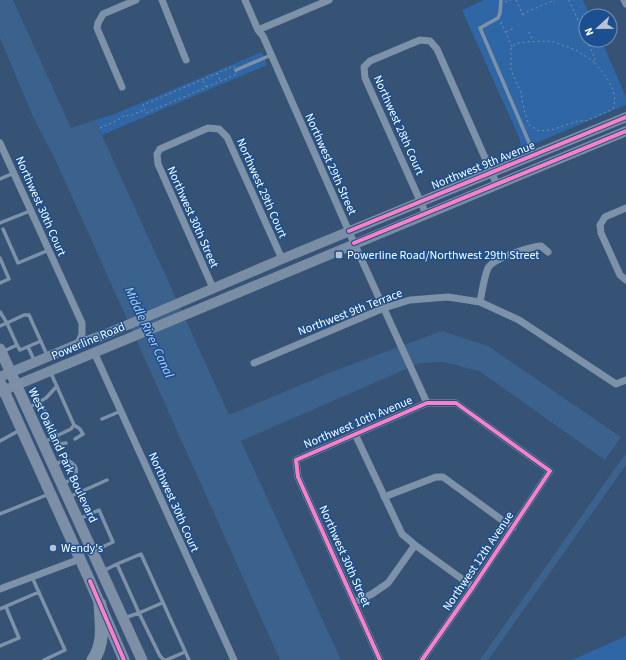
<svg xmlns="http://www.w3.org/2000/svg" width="626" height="660" font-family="'Source Sans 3',sans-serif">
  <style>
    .green { fill: #2f66a5 }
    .water { fill: #3b618d }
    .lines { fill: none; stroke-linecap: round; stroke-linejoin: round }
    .canal { stroke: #3b618d; stroke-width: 7 }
    .path { stroke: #7d92a8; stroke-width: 1; stroke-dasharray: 2 3; stroke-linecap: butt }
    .lane { stroke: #7d92a8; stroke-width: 3.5 }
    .street { stroke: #7d92a8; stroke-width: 7 }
    .secondary { stroke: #798da4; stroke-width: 10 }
    .primary { stroke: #7d8ea7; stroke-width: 11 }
    .highway { stroke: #7e92a7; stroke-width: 13 }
    .cycleway-casing { stroke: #1b4f8f; stroke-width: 6 }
    .cycleway { stroke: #ff80c0; stroke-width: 4 }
    .poi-dot { fill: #b9c2ce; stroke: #1b4f8f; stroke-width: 1.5 }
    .labels { text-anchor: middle; stroke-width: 3; stroke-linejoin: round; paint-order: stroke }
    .street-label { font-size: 12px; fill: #fff; stroke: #1b4f8f }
    .poi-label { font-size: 12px; fill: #fff; stroke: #1b4f8f; text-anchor: start }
    .water-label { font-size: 13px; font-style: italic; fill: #b5d3f5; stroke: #1b4f8f }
  </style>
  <rect width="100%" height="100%" fill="#365274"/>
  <path class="green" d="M 484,0 L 583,0 L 590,16 L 586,16 L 586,40 L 601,40 L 626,97 L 626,105 L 522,149 L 519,137 L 462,10 Z
    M 262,52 L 267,65 L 102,135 L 95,120 L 112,115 Z
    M 626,636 L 626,660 L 572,660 Z"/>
  <path class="water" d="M 0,0 L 13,0 L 71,128 L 95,120 L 229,415 L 339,369 L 442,331 L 488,346 L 621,437 L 605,460 L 479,371 L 444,362 L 420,363 L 241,441 L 341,660 L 280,660 L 55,159 L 34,119 L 0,38 Z"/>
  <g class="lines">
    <path class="canal" d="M 484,660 L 626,459"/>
    <path class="path" d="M 516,0 L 524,17
      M 569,0 L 586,38
      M 505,2 L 511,0
      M 522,14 L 555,0
      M 501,22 L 512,47
      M 506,32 L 515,28
      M 529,32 L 533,41
      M 587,40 L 595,59 L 594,62 C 605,75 619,90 613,109 L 586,121 L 578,121 L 551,130 L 539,131 L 529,125 L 524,110 L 521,93 L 511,70 L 511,49 L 513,46 L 518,43 L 528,42 L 546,41 L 554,42 L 576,50 L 594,62
      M 234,66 L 237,74 L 146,113 L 143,105 Z
      M 217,73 L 220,80
      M 203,81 L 206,87
      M 100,128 C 109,124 118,121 125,115 L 129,116 L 144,110"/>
    <path class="lane" d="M 501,0 L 500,13 L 498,18 L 480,28 L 534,154
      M 236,70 L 271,55
      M 0,179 L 14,173
      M 0,223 L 30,211
      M 3,229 L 18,263 L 49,250
      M 0,258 L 9,279 L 0,283
      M 0,312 L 7,323 L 24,315 L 29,315 L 47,355
      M 0,326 L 7,323 L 17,345 L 2,352
      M 17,345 L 20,350 L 41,341
      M 28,347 L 35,362
      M 40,402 L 60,444 L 66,443
      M 28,408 L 46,398 L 57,386
      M 102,419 L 121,411
      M 74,425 L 80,429 L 83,434 L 75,439
      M 0,441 L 20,430
      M 44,442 L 71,429 L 74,425 L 50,371
      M 55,464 L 63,461 L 69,461 C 84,470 73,479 63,484
      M 69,497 L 107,480
      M 0,514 L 49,494
      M 79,519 L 99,510 L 113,542 L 94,551
      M 117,564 L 141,554 L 189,660
      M 103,571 L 117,564 L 139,613 L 124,618
      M 32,577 L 65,650 L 44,660
      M 162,603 L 139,613 L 160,656 L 164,660
      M 0,609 L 39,592
      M 0,646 L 19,638 L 6,607
      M 166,660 L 185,652"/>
    <path class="street" d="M 162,0 L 186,60
      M 245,0 L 258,30 L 263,36 L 354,243 L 427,403
      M 624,0 L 626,4
      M 258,30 L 329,0
      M 122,87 L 97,28 L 98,23 L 103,14 L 136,0
      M 0,143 L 82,323 L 82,334 L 78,344
      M 626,208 L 605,217 L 600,225 L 601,233 L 620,275 L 626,280
      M 426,214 L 365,78 L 364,67 L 370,61 L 420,40 L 430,41 L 437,49 L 497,185
      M 213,288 L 158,164 L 157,154 L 160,149 L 208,128 L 219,129 L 227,137 L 282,259
      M 480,302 C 482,292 484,277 488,268 C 493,258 530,247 541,246 L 548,252
      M 94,352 L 234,660
      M 254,363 L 384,308 L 410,300 L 448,297 L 480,302 L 519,320 L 616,384 L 626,380
      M 355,434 L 402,534 L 415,545 L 473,587
      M 384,497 L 436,477 L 443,477 L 513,528
      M 0,589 L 80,559
      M 355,602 L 372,594 L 388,583 L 415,545
      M 380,660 L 298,477 L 296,460 L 427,403 L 456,403 L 550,471 L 473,587 L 422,660"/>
    <path class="secondary" d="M 0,377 L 78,344 L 104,335 L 282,259 L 626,117
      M 0,392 L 626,131"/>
    <path class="primary" d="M 0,349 L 142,660
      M 0,382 L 90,581 L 124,660"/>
    <path class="highway" d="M 93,660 C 105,643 101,623 100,604"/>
    <g class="cycleway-casing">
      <path id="cycleway" d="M 349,231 L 626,117
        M 354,243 L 626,131
        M 90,581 L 124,660
        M 380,660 L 298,477 L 296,460 L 427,403 L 456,403 L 550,471 L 473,587 L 422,660"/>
    </g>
    <use href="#cycleway" class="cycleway"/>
  </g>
  <g class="poi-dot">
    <rect x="335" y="251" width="8" height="8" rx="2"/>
    <circle cx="53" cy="548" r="4"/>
  </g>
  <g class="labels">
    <g class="street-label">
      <text transform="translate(399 125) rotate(66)" y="4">Northwest 28th Court</text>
      <text transform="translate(331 164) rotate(66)" y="4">Northwest 29th Street</text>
      <text transform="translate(483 165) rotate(-22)" y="4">Northwest 9th Avenue</text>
      <text transform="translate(262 188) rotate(66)" y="4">Northwest 29th Court</text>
      <text transform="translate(41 206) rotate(66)" y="4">Northwest 30th Court</text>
      <text transform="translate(193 217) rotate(66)" y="4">Northwest 30th Street</text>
      <text transform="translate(350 312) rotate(-21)" y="4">Northwest 9th Terrace</text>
      <text transform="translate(88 341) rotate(-23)" y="4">Powerline Road</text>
      <text transform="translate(358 422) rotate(-23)" y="4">Northwest 10th Avenue</text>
      <text transform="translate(63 455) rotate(65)" y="4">West Oakland Park Boulevard</text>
      <text transform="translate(174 502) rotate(66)" y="4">Northwest 30th Court</text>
      <text transform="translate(345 556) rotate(66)" y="4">Northwest 30th Street</text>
      <text transform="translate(478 561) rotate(-56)" y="4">Northwest 12th Avenue</text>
    </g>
    <g class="poi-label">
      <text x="347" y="259">Powerline Road/Northwest 29th Street</text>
      <text x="61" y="552">Wendy's</text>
    </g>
    <g class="water-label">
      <text transform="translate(150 332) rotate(65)" y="5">Middle River Canal</text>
    </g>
  </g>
  <g transform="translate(598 28) rotate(248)"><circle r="19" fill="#1b4f8f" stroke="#7695bc"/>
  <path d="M0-3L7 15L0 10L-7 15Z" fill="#b9c2ce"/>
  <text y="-6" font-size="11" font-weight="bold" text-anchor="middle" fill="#ffffff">N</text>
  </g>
</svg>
